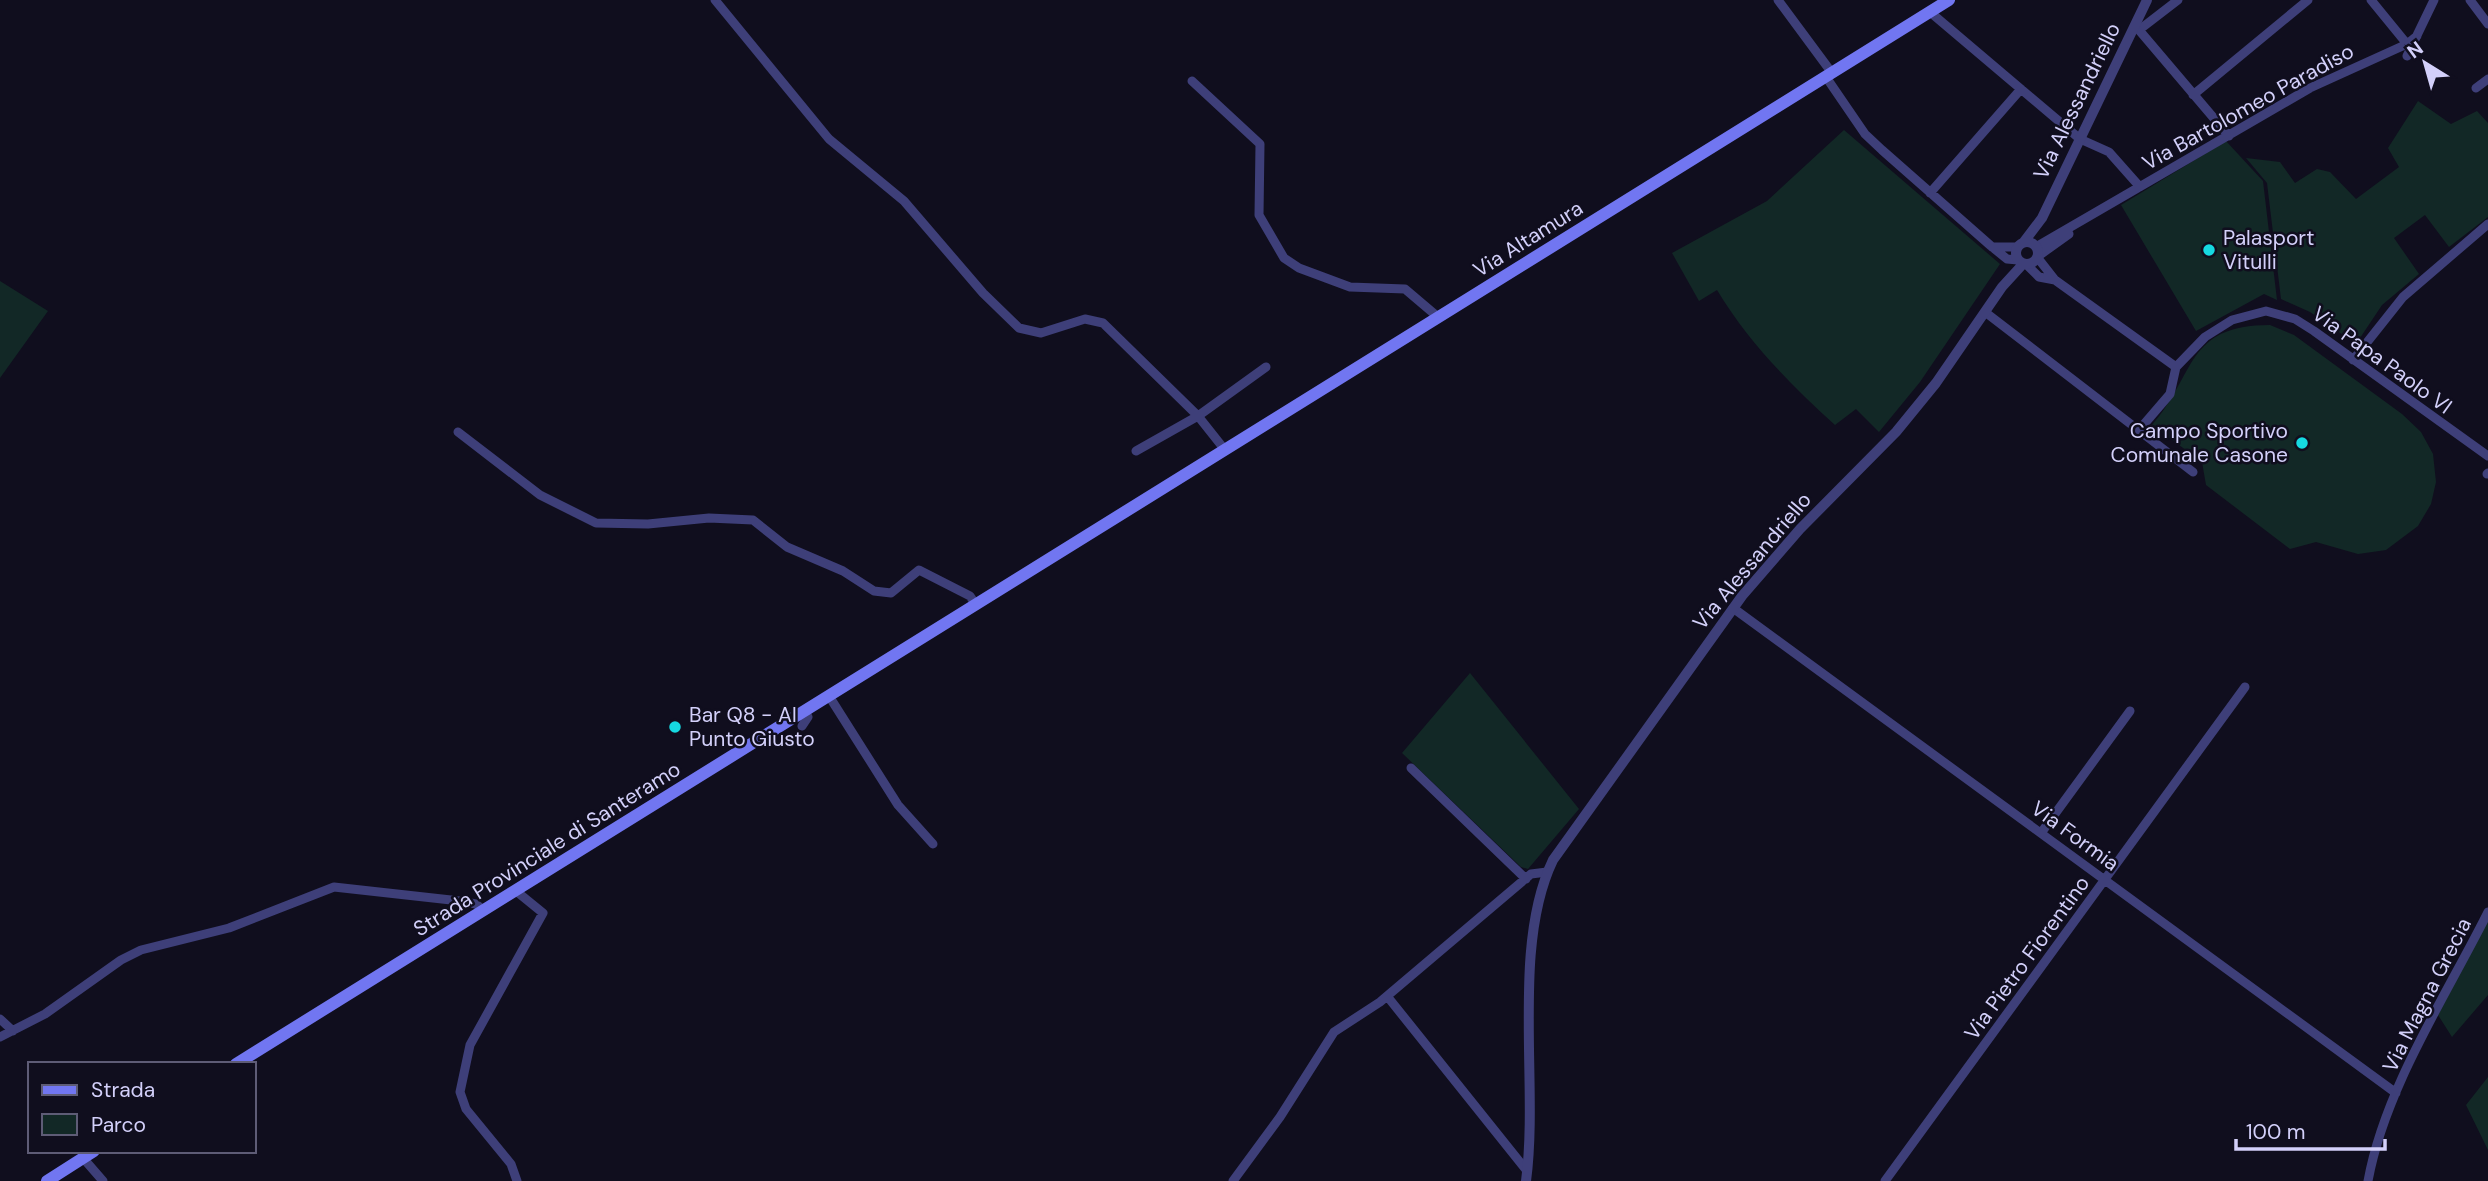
<svg xmlns="http://www.w3.org/2000/svg" width="2488" height="1181" font-family="'DM Sans',sans-serif">
  <style>
    .green { fill: #122826 }
    .lines { fill: none; stroke-linecap: round; stroke-linejoin: round }
    .minor { stroke: #3e3f79; stroke-width: 9 }
    .tertiary { stroke: #3e3f79; stroke-width: 10 }
    .secondary { stroke: #7176f1; stroke-width: 12 }
    .poi-dot { fill: #16d9e1; stroke: #100e1e; stroke-width: 2.5 }
    .labels { text-anchor: middle; stroke-width: 5; stroke-linejoin: round; paint-order: stroke }
    .street-label { font-size: 21px; fill: #d3d0fa; stroke: #100e1e }
    .poi-label { font-size: 21px; fill: #d3d0fa; stroke: #100e1e; text-anchor: start }
  </style>
  <rect width="100%" height="100%" fill="#100e1e"/>
  <path class="green" d="M 2418,101 L 2451,124 L 2477,111 L 2488,123 L 2488,217 L 2449,247 L 2425,215 L 2394,238 L 2419,274 L 2382,305 L 2356,344 L 2310,312 L 2281,299 L 2267,183 L 2246,158 L 2280,162 L 2295,183 L 2317,169 L 2330,172 L 2356,199 L 2399,167 L 2388,148 Z
    M 1844,130 L 2000,264 L 1920,382 L 1879,432 L 1856,409 L 1835,425 C 1790,384 1749,343 1717,290 L 1699,301 L 1672,253 L 1767,201 Z
    M 2226,141 L 2263,181 L 2277,300 L 2264,294 L 2196,331 L 2121,205 Z
    M 0,281 L 48,311 L 0,378 Z
    M 2270,325 L 2294,335 L 2402,414 L 2421,432 L 2433,454 L 2436,482 L 2431,504 L 2418,526 L 2386,550 L 2358,554 L 2316,542 L 2290,549 L 2206,485 L 2202,462 L 2152,425 C 2196,375 2185,325 2270,325 Z
    M 1470,673 L 1579,809 L 1528,869 L 1521,867 L 1402,753 Z
    M 2488,919 L 2488,995 L 2452,1037 L 2438,1015 Z
    M 2488,1077 L 2488,1150 L 2466,1105 Z"/>
  <g class="lines">
    <path class="minor" d="M 715,0 L 829,139 L 904,201 L 983,293 L 1019,328 L 1041,333 L 1085,319 L 1103,323 L 1198,416 L 1225,450
      M 1778,0 L 1832,73
      M 2371,0 L 2407,44
      M 2470,0 L 2488,24
      M 1930,12 L 2080,139 L 2109,152 L 2140,187
      M 2135,27 L 2139,30 L 2178,0
      M 2139,30 L 2229,136
      M 2407,56 L 2434,0
      M 1826,77 L 1865,134 L 1882,150 L 1991,246 L 2007,259 L 2018,260
      M 1192,81 L 1260,144 L 1259,215 L 1284,258 L 1299,268 L 1350,287 L 1405,289 L 1438,317
      M 2476,88 L 2488,79
      M 2193,95 L 2308,0
      M 1930,193 L 2021,89
      M 2069,234 L 2037,257 L 2055,280 L 2176,367
      M 1992,247 L 2018,247
      M 2036,247 L 2310,88 L 2407,44 L 2417,36
      M 2026,264 L 2039,277 L 2055,280
      M 1985,312 L 2193,472
      M 2353,360 L 2403,297 L 2488,224
      M 2139,430 L 2170,394 L 2176,367 L 2205,337 L 2232,320 L 2266,311 L 2295,319 L 2314,331 L 2488,456
      M 458,432 L 540,495 L 596,523 L 648,524 L 709,518 L 753,520 L 787,547 L 843,571 L 874,591 L 891,593 L 919,570 L 970,596 L 976,605
      M 1136,451 L 1198,416 L 1266,367
      M 2487,474 L 2488,473
      M 1733,608 L 2396,1093
      M 829,696 L 898,805 L 933,844
      M 802,726 L 808,717 L 805,711
      M 1411,768 L 1526,879
      M 2041,833 L 2130,711
      M 516,891 L 543,913 L 470,1045 L 460,1092 L 466,1109 L 511,1164 L 517,1181
      M 1387,996 L 1527,1171
      M 0,1019 L 13,1031
      M 0,1037 L 45,1014 L 121,960 L 141,950 L 229,928 L 334,887 L 460,901 L 476,904 L 484,911
      M 83,1158 L 103,1181
      M 1233,1181 L 1280,1117 L 1334,1032 L 1380,1002 L 1531,874 L 1547,872
      M 1885,1181 L 2245,687
      M 2368,1181 C 2385,1088 2446,996 2488,912"/>
    <path class="tertiary" d="M2016 253a11 11 0 1 1 22 0a11 11 0 1 1-22 0Z
      M 2023,243 L 2042,218 L 2147,0
      M 1526,1181 C 1539,1085 1511,947 1553,860 L 1742,596 L 1800,529 L 1896,432 L 1936,383 L 2002,287 L 2023,264"/>
    <path class="secondary" d="M 236,1064 L 1949,0
      M 47,1181 L 94,1151"/>
  </g>
  <g class="poi-dot">
    <circle cx="2209" cy="250" r="7"/>
    <circle cx="2302" cy="443" r="7"/>
    <circle cx="675" cy="727" r="7"/>
  </g>
  <g class="labels">
    <g class="street-label">
      <text transform="translate(2077 101) rotate(-64)" y="7">Via Alessandriello</text>
      <text transform="translate(2248 107) rotate(-29)" y="7">Via Bartolomeo Paradiso</text>
      <text transform="translate(1528 239) rotate(-32)" y="7">Via Altamura</text>
      <text transform="translate(2382 360) rotate(36)" y="7">Via Papa Paolo VI</text>
      <text transform="translate(1752 561) rotate(-50)" y="7">Via Alessandriello</text>
      <text transform="translate(2075 836) rotate(36)" y="7">Via Formia</text>
      <text transform="translate(547 849) rotate(-32)" y="7">Strada Provinciale di Santeramo</text>
      <text transform="translate(2027 958) rotate(-54)" y="7">Via Pietro Fiorentino</text>
      <text transform="translate(2427 995) rotate(-63)" y="7">Via Magna Grecia</text>
    </g>
    <g class="poi-label">
      <text x="2223" y="245">Palasport<tspan x="2223" dy="24">Vitulli</tspan></text>
      <text x="2288" y="438" text-anchor="end">Campo Sportivo<tspan x="2288" dy="24">Comunale Casone</tspan></text>
      <text x="689" y="722">Bar Q8 - Al<tspan x="689" dy="24">Punto Giusto</tspan></text>
    </g>
  </g>
  <rect x="28" y="1062" width="228" height="91" fill="#100e1e" stroke="#5e5c76" stroke-width="2"/>
  <rect x="42" y="1085" width="35" height="10" fill="#7176f1" stroke="#5e5c76" stroke-width="2"/>
  <text x="91" y="1097" font-size="21" fill="#d3d0fa">Strada</text>
  <rect x="42" y="1114" width="35" height="21" fill="#122826" stroke="#5e5c76" stroke-width="2"/>
  <text x="91" y="1132" font-size="21" fill="#d3d0fa">Parco</text>
  <g transform="translate(2425 63) rotate(323)" stroke="#100e1e" stroke-width="5" paint-order="stroke">
  <path d="M0-5L12 26L0 18L-12 26Z" fill="#d3d0fa"/>
  <text y="-10" font-size="19" font-weight="bold" text-anchor="middle" fill="#d3d0fa">N</text>
  </g>
  <path d="M2236 1139v10h149v-10" fill="none" stroke="#d3d0fa" stroke-width="3.5"/>
  <text x="2246" y="1139" font-size="21" fill="#d3d0fa" stroke="#100e1e" stroke-width="5" paint-order="stroke">100 m</text>
</svg>
